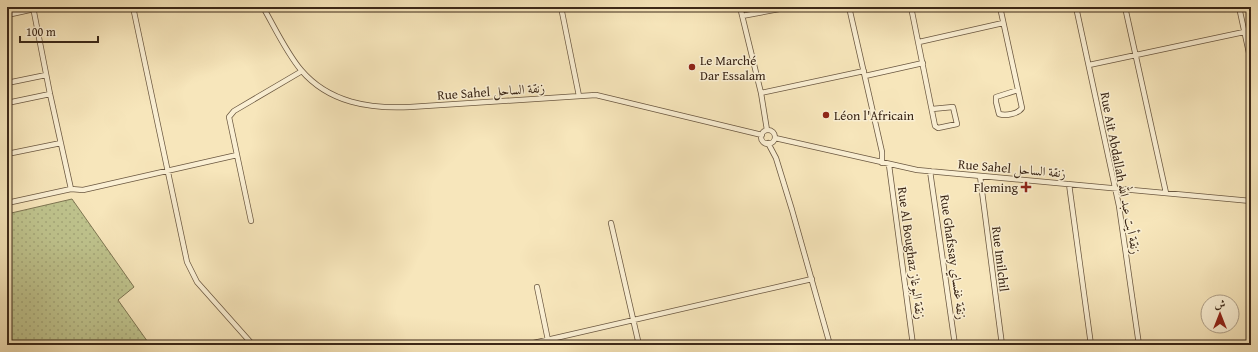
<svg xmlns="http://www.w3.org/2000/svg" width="1258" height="352" font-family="'Gentium Book Plus',Amiri,serif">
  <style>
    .grass { fill: url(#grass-dots); stroke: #7e7653 }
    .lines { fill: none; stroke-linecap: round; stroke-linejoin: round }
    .minor-casing { stroke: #6b5841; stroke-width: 6 }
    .minor { stroke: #faefd3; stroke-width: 4.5 }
    .poi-dot { fill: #8f2418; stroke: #faefd3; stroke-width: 1.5 }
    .labels { text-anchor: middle; stroke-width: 3; stroke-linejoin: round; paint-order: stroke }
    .poi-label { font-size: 13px; fill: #3c2818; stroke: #faefd3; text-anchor: start }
    .street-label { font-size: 13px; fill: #3c2818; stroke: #faefd3 }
  </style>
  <defs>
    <pattern id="grass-dots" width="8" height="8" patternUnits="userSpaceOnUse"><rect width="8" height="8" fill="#bfc48e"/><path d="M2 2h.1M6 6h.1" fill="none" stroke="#a5a87a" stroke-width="1.8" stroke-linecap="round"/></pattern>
  </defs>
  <rect width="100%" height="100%" fill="#f7e6bb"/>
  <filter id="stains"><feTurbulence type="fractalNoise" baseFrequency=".005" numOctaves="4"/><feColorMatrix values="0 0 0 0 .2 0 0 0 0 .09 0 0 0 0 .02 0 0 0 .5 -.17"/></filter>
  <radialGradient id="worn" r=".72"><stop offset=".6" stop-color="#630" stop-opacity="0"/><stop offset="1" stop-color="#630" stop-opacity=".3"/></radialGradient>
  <path class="grass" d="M 72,199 L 134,287 L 118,300 L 150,345 L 7,345 L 7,214 Z"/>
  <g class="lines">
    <g class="minor-casing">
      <path id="minor" d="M 33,7 L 50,94 L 71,189
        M 133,7 L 187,262 L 197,282 L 253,345
        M 263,7 C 275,28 286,52 301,70 C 329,103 370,109 410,107 L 596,95 L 762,135
        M 561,7 L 579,96
        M 740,7 L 761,93 L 767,130
        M 849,7 L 882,152 L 882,163
        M 911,7 L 935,126 L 938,128 L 957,124 L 953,107 L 932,109
        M 1000,7 L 1022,108 C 1018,114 1006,116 999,114 L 996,102 L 996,97 L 1018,90
        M 1076,7 L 1119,206 L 1139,345
        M 1125,7 L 1166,193
        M 1239,7 L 1251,62
        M 7,15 L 34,9
        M 742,16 L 790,7
        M 919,42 L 1003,23
        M 1089,65 L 1244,32
        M 865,76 L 923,63
        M 7,83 L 46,75
        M 761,93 L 864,71
        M 7,103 L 50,94
        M761 137a7 7 0 1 1 14 0a7 7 0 1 1-14 0Z
        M 775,138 L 917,170 L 1251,201
        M 768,143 L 776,158 L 792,210 L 830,345
        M 7,154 L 61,143
        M 889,165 L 913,345
        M 930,171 L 955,345
        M 980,176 L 1002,345
        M 1069,184 L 1091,345
        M 7,203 L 71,189 L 83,190 L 237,155
        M 251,221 L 229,117 L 234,111 L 302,71
        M 611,223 L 639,345
        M 537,287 L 549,345
        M 525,345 L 812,279"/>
    </g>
    <use href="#minor" class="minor"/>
  </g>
  <g class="poi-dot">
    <circle cx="692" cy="67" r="4"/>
    <circle cx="826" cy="115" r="4"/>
    <path d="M1024 181h4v4h4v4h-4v4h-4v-4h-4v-4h4z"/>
  </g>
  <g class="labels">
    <g class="poi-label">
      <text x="700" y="65">Le Marché<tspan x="700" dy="15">Dar Essalam</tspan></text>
      <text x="834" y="120">Léon l'Africain</text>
      <text x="1018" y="192" text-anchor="end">Fleming</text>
    </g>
    <g class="street-label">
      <text transform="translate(491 91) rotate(-4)" y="5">Rue Sahel زنقة الساحل</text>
      <text transform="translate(1012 168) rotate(5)" y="5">Rue Sahel زنقة الساحل</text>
      <text transform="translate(1121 173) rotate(79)" y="5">Rue Ait Abdallah زنقة أيت عبد الله</text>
      <text transform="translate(912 253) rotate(82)" y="5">Rue Al Boughaz زنقة البوغاز</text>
      <text transform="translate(954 257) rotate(82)" y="5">Rue Ghafssay زنقة غفساي</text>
      <text transform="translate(1001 259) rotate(83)" y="5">Rue Imilchil</text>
    </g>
  </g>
  <rect width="1258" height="352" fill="none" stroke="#f7e6bb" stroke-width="24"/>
  <rect x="8" y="8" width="1242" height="336" fill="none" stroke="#3c2818" stroke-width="2"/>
  <rect x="12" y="12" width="1234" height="328" fill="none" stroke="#3c2818"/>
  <g transform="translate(1220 314)"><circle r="19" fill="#faefd3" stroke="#ae9f88"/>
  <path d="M0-3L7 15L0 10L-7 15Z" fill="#8f2418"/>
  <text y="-6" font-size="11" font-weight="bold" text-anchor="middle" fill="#3c2818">ش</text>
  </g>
  <path d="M20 36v6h78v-6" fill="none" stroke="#3c2818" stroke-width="2"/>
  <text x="26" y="36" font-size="12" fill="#3c2818" stroke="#faefd3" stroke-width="3" paint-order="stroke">100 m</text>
  <rect width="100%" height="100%" filter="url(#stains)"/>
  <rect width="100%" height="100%" fill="url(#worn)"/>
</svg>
